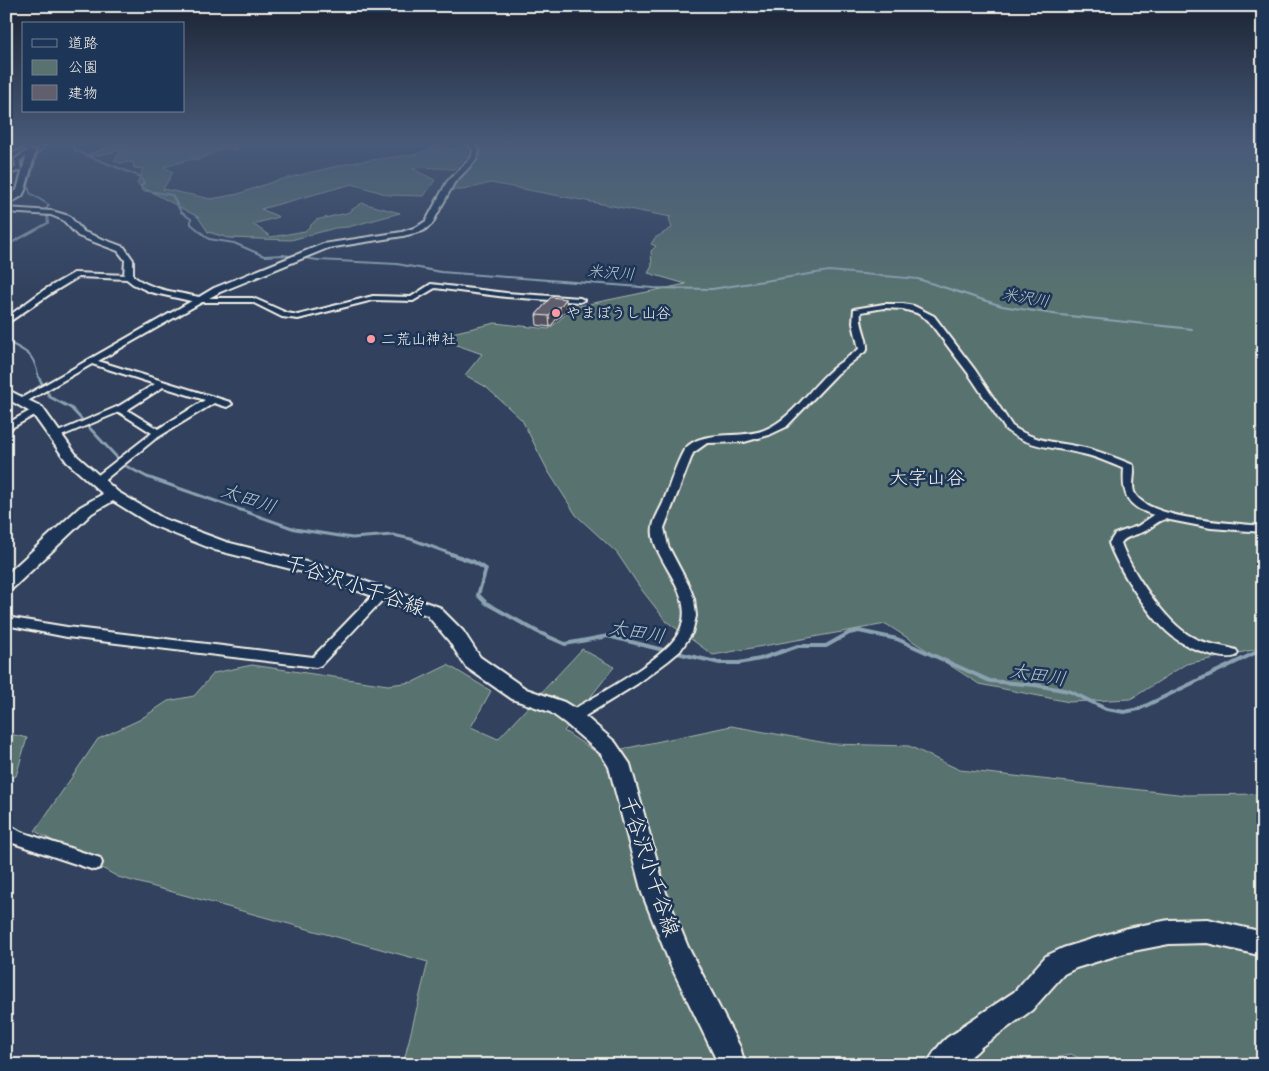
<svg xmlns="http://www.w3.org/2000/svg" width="1269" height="1071" font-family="Caveat,'Klee One',sans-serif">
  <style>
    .green { fill: #59726f; stroke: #a6b2ac }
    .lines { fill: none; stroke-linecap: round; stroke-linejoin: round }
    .stream-far2 { stroke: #8ba2b1; stroke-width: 2 }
    .stream-far1 { stroke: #8ba2b1; stroke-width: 3 }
    .stream { stroke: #8ba2b1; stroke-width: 4 }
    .minor-casing { stroke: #f4f1e8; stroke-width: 4 }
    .tertiary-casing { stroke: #f4f1e8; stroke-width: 4 }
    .secondary-casing { stroke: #f4f1e8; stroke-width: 4 }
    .motorway-casing { stroke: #f4f1e8; stroke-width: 4 }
    .minor { fill: #1d3557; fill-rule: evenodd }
    .tertiary { fill: #1d3557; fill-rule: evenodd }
    .secondary { fill: #1d3557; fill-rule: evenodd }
    .motorway { fill: #6b7074; fill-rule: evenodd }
    .motorway-bridge-casing { stroke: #f4f1e8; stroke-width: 13; stroke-linecap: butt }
    .motorway-bridge { stroke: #6b7074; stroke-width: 11 }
    .wall { fill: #53515e; stroke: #f4f1e8 }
    .shaded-wall { fill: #44424c; stroke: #f4f1e8 }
    .building { fill: #615e6d; stroke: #f4f1e8 }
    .poi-dot { fill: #ff9aa2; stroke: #1d3557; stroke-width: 2 }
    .labels { text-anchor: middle; stroke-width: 5; stroke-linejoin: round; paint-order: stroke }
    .far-poi-label { font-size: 15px; fill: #f4f1e8; stroke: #1d3557; text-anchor: start }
    .far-water-label { font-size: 16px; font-style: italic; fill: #b7c3c8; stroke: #1d3557 }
    .neighbourhood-label { font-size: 19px; fill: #f4f1e8; stroke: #1d3557 }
    .water-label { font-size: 19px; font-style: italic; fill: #b7c3c8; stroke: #1d3557 }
    .near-street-label { font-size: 21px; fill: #f4f1e8; stroke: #1d3557 }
  </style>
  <rect width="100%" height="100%" fill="#31415e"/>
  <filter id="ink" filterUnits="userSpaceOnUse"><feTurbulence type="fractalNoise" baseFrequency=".02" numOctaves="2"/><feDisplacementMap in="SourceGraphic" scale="10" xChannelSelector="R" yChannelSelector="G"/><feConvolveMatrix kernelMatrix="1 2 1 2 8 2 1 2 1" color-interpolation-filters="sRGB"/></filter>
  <g filter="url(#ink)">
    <path class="green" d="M 122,142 L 205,142 L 224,146 L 231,144 L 236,146 L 233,147 L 240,148 L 235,150 L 225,147 L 198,160 L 192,159 L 164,167 L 173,172 L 163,189 L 211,199 L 238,194 L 275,181 L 350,163 L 416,154 L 442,145 L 451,149 L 467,145 L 468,155 L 454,169 L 421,167 L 413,169 L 435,180 L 424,196 L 389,195 L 352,184 L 261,209 L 279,217 L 253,224 L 271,237 L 305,231 L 316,220 L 347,213 L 362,203 L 400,213 L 348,227 L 335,228 L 291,240 L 228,238 L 208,232 L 198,217 L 137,184 L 143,169 L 134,168 L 133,162 L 119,163 L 114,160 L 122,150 L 93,156 L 88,154 Z
      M 476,142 L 1242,142 L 1263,145 L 1263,648 L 1186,664 L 1131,699 L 1069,702 L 979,684 L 886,624 L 713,655 L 666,621 L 641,589 L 617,553 L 576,515 L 548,471 L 522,420 L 486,387 L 465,375 L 482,354 L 457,345 L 443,335 L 495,323 L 549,329 L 574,307 L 686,284 L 648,273 L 652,266 L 651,251 L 656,246 L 651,244 L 655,238 L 672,228 L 669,218 L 671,217 L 491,183 L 463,190 L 449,190 L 481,154 Z
      M 582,649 L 614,667 L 564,731 L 599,754 L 731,726 L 832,744 L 909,746 L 960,770 L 1186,795 L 1263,794 L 1263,1065 L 1092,1065 L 1071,1054 L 1035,1065 L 403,1065 L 428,962 L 118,877 L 35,831 L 98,739 L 139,720 L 168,701 L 194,696 L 214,673 L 252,665 L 388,685 L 413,682 L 448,665 L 491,691 L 471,727 L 498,739 Z
      M 6,733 L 27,738 L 16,776 L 6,778 Z"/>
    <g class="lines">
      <path class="stream-far2" d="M 70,142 L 76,151 L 141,177 L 144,183 L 141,186 L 142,190 L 172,195 L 181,212 L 191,219 L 191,224 L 209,239 L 234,243 L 264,256 L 283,255 L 318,260 L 397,264 L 441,272 L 654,288 L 712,289 L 829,271 L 918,279 L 1002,306 L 1060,315 L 1192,329
        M 6,250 L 13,242 L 48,223 L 46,209 L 49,205 L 30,193 L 28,186 L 37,155 L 50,142
        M 6,341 C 31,354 33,353 40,381"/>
      <path class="stream-far1" d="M 40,380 L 50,397 L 71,408 L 124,465 L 147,477 L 295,529 L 352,538 L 393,535 L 411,539 L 454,555"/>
      <path class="stream" d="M 451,554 L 474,562 L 486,569 L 478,595 L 486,603 L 538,632 L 565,644 L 608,636 L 667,651
        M 673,652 L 720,663 L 739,663 L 760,659 L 798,646 L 826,646 L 849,633 L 859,631 L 897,639 L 990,681 L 1035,685 L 1069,691 L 1106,709 L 1124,712 L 1139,709 L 1263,649"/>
      <g class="minor-casing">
        <path id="minor" d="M 40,142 L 49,142 L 34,148 L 31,146 Z
          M 30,149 L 35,150 L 20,161 L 21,170 L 6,175 L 6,171 L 16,168 L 15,159 Z
          M 74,273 L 128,275 L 132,277 L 128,279 L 78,277 L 50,294 L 6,324 L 6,318 L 44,290 Z
          M 431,284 L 506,293 L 580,298 L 584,300 L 580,302 L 506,297 L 435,288 L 413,301 L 373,300 L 298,319 L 282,317 L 252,302 L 202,302 L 98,361 L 230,402 L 232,404 L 227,407 L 214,403 L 155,439 L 101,483 L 93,483 L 92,481 L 93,479 L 152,433 L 119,412 L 59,437 L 56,438 L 51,435 L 119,406 L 155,384 L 92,364 L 24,403 L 21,404 L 16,401 L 197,298 L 253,298 L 287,313 L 298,315 L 373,296 L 411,297 ZM 163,387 L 205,400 L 158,429 L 127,410 Z
          M 884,304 L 903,304 L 914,306 L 934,316 L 975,370 L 1012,426 C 1035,443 1062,442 1089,449 C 1104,453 1118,459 1133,465 C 1136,473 1131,483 1134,492 C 1146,520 1235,523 1263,526 L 1263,532 L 1211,528 L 1165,519 C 1158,521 1153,526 1147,530 C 1139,535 1126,535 1121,543 C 1130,570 1166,623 1192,637 C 1206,645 1221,645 1236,650 L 1238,653 L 1236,656 C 1228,659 1217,656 1209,654 C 1195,649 1182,645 1171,635 C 1150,618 1118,569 1109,543 L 1115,534 L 1138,526 L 1154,515 C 1127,507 1122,495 1124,469 C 1110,463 1097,457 1083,454 C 1056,447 1029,448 1006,430 L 968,373 L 928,320 L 917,313 L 903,309 L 884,308 L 861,312 C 859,326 868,337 867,350 L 837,374 L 786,427 L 769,435 L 744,442 L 707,443 L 693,453 L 664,528 L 668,546 L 689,586 L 694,599 L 696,616 L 692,633 L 680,651 L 668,661 L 637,684 L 577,721 L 572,722 L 567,721 L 565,717 L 567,713 C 594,697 664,660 678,634 C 701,594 648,558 653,527 C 654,519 660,510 663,503 C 670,485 675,466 684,450 C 702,428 739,440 764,430 C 792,419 809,389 831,370 C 840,362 850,356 859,349 L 853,323 L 854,309 Z
          M 37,407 L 40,408 L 40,412 L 6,431 L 6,424 Z
          M 383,588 L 389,592 L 387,595 L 321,665 L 316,667 L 67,637 L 6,625 L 6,617 L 67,627 L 313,657 L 379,589 Z
          M 6,823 L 21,832 L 100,858 L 102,863 L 100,868 L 94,870 L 10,842 L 6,839 Z"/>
      </g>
      <g class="tertiary-casing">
        <path id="tertiary" d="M 468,142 L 474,142 L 479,151 L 476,160 L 454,183 L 432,224 L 423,231 L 403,236 L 328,248 L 220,292 L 200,303 L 150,292 L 133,284 L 124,277 L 125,260 L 118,251 L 78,236 L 63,220 L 51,215 L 6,212 L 6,208 L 52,211 L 69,216 L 84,232 L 124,247 L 133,260 L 133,276 C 152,290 175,292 199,297 L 214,288 L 323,244 L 402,232 L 417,227 L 426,221 L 447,182 L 471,158 L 473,151 Z"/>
      </g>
      <g class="secondary-casing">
        <path id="secondary" d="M 30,142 L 38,142 L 25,190 L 22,196 L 6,205 L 6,198 L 17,190 Z
          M 6,389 L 42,407 L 77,456 L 118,492 L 164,519 L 226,542 L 318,565 L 439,607 L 463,631 L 480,657 L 526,689 L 564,702 L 579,711 L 615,742 L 630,764 L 666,893 L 688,947 L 740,1047 L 745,1065 L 717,1065 L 716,1059 L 670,964 L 642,893 L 609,767 L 601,754 L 565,723 L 550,712 L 512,699 L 466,667 L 449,641 L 427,615 L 307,573 L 215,550 L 152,525 L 113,501 L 92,513 L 12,589 L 6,591 L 6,575 L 80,507 L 103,494 L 67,462 L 32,413 L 6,398 Z
          M 1207,919 L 1263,932 L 1263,956 L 1207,943 L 1169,944 L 1128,952 L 1076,968 L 1064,974 L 1032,1010 L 981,1047 C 975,1055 967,1058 960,1065 L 927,1065 C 932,1054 941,1041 951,1035 C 956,1032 958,1032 961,1027 L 1014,992 L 1046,956 L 1063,948 L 1128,928 L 1169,920 Z"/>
      </g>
      <g class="motorway-casing">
        <path id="motorway" d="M 20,142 L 36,142 L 6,154 L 6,147 Z"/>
      </g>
      <use href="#minor" class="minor"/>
      <use href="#tertiary" class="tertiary"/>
      <use href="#secondary" class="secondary"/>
      <use href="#motorway" class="motorway"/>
      <g class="motorway-bridge-casing">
        <path id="motorway-bridge" d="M 29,145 L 37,142"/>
      </g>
      <use href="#motorway-bridge" class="motorway-bridge"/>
    </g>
    <path class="wall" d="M 551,297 L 567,309 L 560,317 L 558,317 L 550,327 L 537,325 L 536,315 Z"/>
    <path class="shaded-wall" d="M 566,299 L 567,309 L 560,317 L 560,307 Z
      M 557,307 L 558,317 L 550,327 L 549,316 Z"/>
    <path class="building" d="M 551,297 L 566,299 L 560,307 L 557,307 L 549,316 L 536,315 Z"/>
  </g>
  <linearGradient id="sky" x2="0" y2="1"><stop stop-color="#1b2434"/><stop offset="0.49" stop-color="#485a79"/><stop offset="1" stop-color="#485a79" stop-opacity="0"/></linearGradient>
  <rect width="1269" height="292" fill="url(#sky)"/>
  <g class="poi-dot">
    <circle cx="556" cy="313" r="5"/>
    <circle cx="371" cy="339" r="5"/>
  </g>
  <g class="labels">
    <g class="far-poi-label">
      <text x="566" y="318">やまぼうし山谷</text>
      <text x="381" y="344">二荒山神社</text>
    </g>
    <g class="far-water-label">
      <text transform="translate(611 272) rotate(4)" y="6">米沢川</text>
      <text transform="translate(1026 297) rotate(10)" y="6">米沢川</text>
    </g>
    <g class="neighbourhood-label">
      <text x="927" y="484">大字山谷</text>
    </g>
    <g class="water-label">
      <text transform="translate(249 498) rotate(19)" y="7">太田川</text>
      <text transform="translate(637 631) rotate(10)" y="7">太田川</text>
      <text transform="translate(1038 674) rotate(9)" y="7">太田川</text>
    </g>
    <g class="near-street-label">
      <text transform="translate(355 585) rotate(19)" y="7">千谷沢小千谷線</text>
      <text transform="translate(650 866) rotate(72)" y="7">千谷沢小千谷線</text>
    </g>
  </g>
  <rect width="1269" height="1071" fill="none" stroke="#1d3557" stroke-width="25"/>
  <rect x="12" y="12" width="1244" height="1046" fill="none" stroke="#f4f1e8" stroke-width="2" filter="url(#ink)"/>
  <rect x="22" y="22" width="162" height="90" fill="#1d3557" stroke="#738091"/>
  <rect x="32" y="39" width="25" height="8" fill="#1d3557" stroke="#738091"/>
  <text x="68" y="48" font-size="15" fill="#f4f1e8">道路</text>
  <rect x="32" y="60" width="25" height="15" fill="#59726f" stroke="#738091"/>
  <text x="68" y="72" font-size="15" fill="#f4f1e8">公園</text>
  <rect x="32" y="85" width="25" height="15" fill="#615e6d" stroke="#738091"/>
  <text x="68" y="98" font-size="15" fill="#f4f1e8">建物</text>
</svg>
